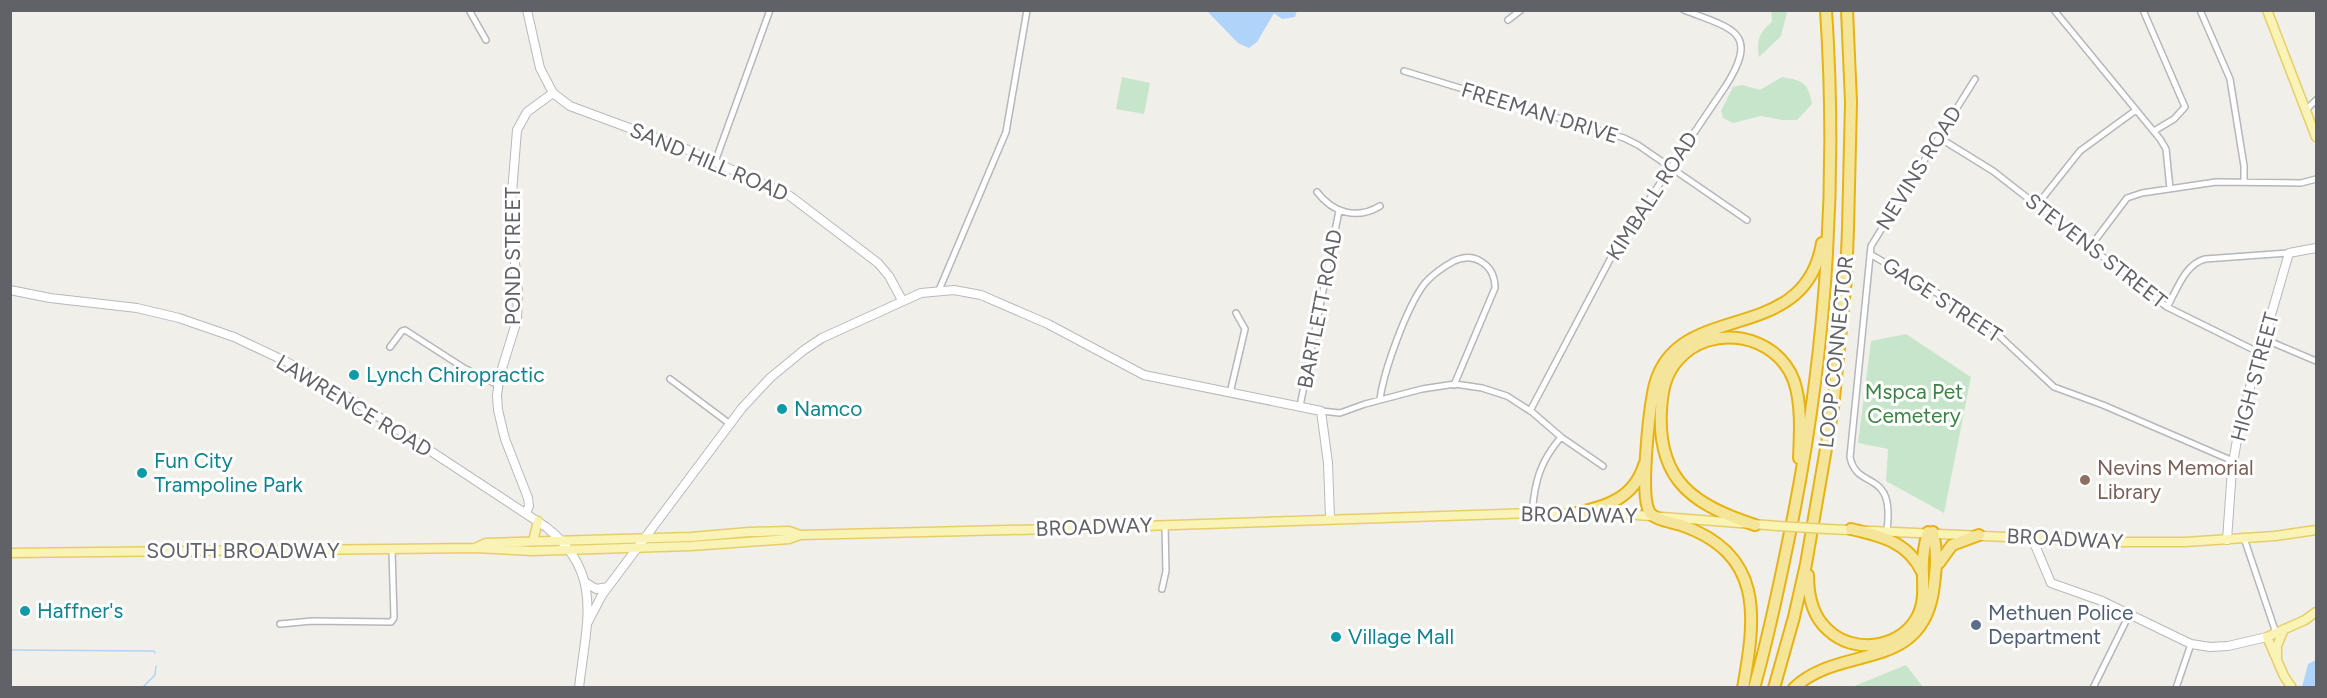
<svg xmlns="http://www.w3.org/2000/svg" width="2327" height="698" font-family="Figtree,sans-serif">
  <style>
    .green { fill: #c7e5ca }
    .water { fill: #b0d4f9 }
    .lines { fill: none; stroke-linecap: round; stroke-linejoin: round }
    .stream { stroke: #b0d4f9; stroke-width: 1.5 }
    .street-casing { stroke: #b5b7bc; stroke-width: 8 }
    .secondary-casing { stroke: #b7b9be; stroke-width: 10 }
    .primary-casing { stroke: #e7cd6a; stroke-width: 11 }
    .highway-casing { stroke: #e7b312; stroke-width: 14 }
    .street { stroke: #fff; stroke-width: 5 }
    .secondary { stroke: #fff; stroke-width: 8 }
    .primary { stroke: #f9f3b5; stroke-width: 8 }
    .highway { stroke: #f5e59b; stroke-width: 10 }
    .primary-bridge-casing { stroke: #e7cd6a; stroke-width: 11; stroke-linecap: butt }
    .primary-bridge { stroke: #f9f3b5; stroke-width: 8 }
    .culture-dot { fill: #0f9aa8; stroke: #fff; stroke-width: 2 }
    .education-dot { fill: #8d6e63; stroke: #fff; stroke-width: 2 }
    .service-dot { fill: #5c6f8a; stroke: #fff; stroke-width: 2 }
    .labels { text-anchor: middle; stroke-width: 6; stroke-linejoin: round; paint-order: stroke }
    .street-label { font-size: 21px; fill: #606267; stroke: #fff }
    .culture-label { font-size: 21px; fill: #0d838f; stroke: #fff; text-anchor: start }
    .park-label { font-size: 21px; fill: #3c8244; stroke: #fff }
    .education-label { font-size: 21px; fill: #785e54; stroke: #fff; text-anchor: start }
    .service-label { font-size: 21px; fill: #4e5e75; stroke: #fff; text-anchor: start }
  </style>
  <rect width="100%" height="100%" fill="#f0efe9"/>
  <path class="green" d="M 1771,11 L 1787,12 L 1781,36 L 1759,57 C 1756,42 1759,32 1772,22 Z
    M 1122,77 L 1150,83 L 1144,114 L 1116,109 Z
    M 1782,77 C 1803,81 1808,82 1812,104 L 1797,120 L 1782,120 L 1761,116 L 1733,123 L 1723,118 L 1721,111 L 1733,87 L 1742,85 L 1760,90 Z
    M 1906,334 L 1971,377 L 1944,513 L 1886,481 L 1888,449 L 1858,443 L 1871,341 Z
    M 1906,665 L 1923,687 L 1852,687 Z"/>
  <path class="water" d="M 1207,11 L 1297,11 L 1295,17 L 1282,19 L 1274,13 L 1257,42 L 1249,48 L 1238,43 Z
    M 2316,660 L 2316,687 L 2302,687 L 2308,664 Z"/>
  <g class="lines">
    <path class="stream" d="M 10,650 L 154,651 L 155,653
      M 142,688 L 155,675 L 156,666"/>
    <g class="street-casing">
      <path id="street" d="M 469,10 L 486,40
        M 2054,10 L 2160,139 L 2166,149 L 2170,189
        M 2143,10 L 2185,107 L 2174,119 L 2154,131
        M 2200,10 L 2230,79 L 2244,166 L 2244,181
        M 1508,20 L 1521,10
        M 1404,71 L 1624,138 L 1638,145 L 1747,220
        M 2306,110 L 2316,100
        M 1938,137 L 1993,171 L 2167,307 L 2260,353
        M 715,162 L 770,10
        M 1317,192 C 1333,213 1357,220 1380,206
        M 2037,205 L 2080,151 L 2136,110
        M 2090,247 L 2127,198 L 2142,193 L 2216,182 L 2301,183 L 2316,179
        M 1870,254 L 1954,303 L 1992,329 L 2054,387 L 2103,405 L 2233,461
        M 939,290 L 1006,132 L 1027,10
        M 2167,307 C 2177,290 2185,264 2205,259 L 2289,253
        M 2264,339 L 2316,361
        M 390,347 L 402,331 L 405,330 L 464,368 L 498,385
        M 670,379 L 730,424
        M 1230,393 L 1245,329 L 1236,313
        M 1380,399 C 1384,370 1407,306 1425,283 C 1433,274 1443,267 1454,261 C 1463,257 1472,256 1480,261 C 1491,267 1495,276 1495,288 L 1454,385
        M 1300,406 L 1339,211
        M 1321,411 L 1340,413 L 1365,404 L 1422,389 L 1455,384 L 1482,388 L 1507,396 L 1532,412 L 1561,437 L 1603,466
        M 1530,411 L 1615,250 L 1725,87 C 1761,31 1732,29 1684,10
        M 1532,513 C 1535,480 1540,462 1561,437
        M 1887,530 C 1895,467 1857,492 1850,457 L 1871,246 L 1975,79
        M 2244,538 L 2276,633
        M 1162,589 L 1166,571 L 1165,525
        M 280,624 L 312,621 L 391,622 L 394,618 L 392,550
        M 2093,688 L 2129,615
        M 2176,688 L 2191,644"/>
    </g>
    <g class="secondary-casing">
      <path id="secondary" d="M 527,10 L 540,68 L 553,93 L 570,106 L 686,149 L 790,196 L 878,263 L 889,276 L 902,300
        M 10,290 L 50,298 L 137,308 L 179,318 L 234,337 L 287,362 L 350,398 L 546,527 C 605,573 586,623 579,688
        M 526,513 L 529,506 L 528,498 L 505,439 L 498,410 L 497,395 L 500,375 L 517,320 L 518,291 L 510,218 L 517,130 L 527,112 L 553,93
        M 2032,538 L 2051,583 L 2102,601 L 2191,644 L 2210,647 L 2228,646 L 2267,637
        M 2227,540 L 2232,469 L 2240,422 L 2289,253 L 2316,248
        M 585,582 L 596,589 L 608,587
        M 588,622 L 602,595 L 742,408 L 770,378 L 804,350 L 822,338 L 921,293 L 954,290 L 981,295 L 1048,324 L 1144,375 L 1321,411 L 1328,463 L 1330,518"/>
    </g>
    <g class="primary-casing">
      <path id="primary" d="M 2267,10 L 2316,137
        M 1827,529 L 2119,542 L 2185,542 L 2275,536 L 2316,530
        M 533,541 L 538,521
        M 475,548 L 486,543 L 691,537 L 749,532 L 789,531 L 800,535 L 1053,529 L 1535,513 L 1624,514 L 1778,526
        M 10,553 L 475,548 L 532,551 L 691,546 L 789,539 L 800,535
        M 2277,658 L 2277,646 L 2284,629
        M 2292,688 L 2284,676 L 2267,637 L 2305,620 L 2316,612"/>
    </g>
    <g class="highway-casing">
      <path id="highway" d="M 1576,513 C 1606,507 1634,498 1644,465
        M 1755,525 C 1694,505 1657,481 1661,410 C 1662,392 1665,374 1678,360 C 1711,322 1777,334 1794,381 C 1802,405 1800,434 1799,458
        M 1851,529 C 1881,536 1908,542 1922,572
        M 1939,563 L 1952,545 L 1979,535
        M 1808,575 C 1808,595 1812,616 1828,630 C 1853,654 1898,649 1916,619 C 1925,604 1923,590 1923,574 C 1922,560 1924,546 1928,532
        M 1743,688 C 1756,616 1764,554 1681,525 C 1672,522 1653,520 1649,511 C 1640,494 1649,415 1653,393 C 1670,295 1804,351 1822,243
        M 1754,688 C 1768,639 1778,591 1788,542 C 1825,367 1838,189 1826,10
        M 1774,688 L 1794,617 L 1806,564 L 1833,408 L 1846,278 L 1848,229 L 1851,102 L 1847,10
        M 1794,688 C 1840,644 1920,673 1933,592 C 1936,570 1938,554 1933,532"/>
    </g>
    <use href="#street" class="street"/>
    <use href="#secondary" class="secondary"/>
    <use href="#primary" class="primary"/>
    <use href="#highway" class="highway"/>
    <g class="primary-bridge-casing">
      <path id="primary-bridge" d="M 1778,526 L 1827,529"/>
    </g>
    <use href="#primary-bridge" class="primary-bridge"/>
  </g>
  <g class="culture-dot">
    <circle cx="354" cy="375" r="6"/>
    <circle cx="782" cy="409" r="6"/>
    <circle cx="142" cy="473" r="6"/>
    <circle cx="25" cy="611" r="6"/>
    <circle cx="1336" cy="637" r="6"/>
  </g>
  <circle class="education-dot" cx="2085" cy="480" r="6"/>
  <circle class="service-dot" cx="1976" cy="625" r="6"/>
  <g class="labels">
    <g class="street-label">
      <text transform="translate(1540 113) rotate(17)" y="7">FREEMAN DRIVE</text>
      <text transform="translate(709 162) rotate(23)" y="7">SAND HILL ROAD</text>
      <text transform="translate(1919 168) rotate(-58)" y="7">NEVINS ROAD</text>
      <text transform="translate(1652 196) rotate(-57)" y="7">KIMBALL ROAD</text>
      <text transform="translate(2096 251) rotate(38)" y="7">STEVENS STREET</text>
      <text transform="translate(513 256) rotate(-90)" y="7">POND STREET</text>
      <text transform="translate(1942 300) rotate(33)" y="7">GAGE STREET</text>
      <text transform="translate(1320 309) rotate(-79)" y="7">BARTLETT ROAD</text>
      <text transform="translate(1836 352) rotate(-84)" y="7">LOOP CONNECTOR</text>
      <text transform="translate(2255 377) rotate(-75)" y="7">HIGH STREET</text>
      <text transform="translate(354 406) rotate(31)" y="7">LAWRENCE ROAD</text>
      <text transform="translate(1579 515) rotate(1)" y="7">BROADWAY</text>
      <text transform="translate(1094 527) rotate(-2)" y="7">BROADWAY</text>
      <text transform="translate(2065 539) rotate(3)" y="7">BROADWAY</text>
      <text x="243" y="558">SOUTH BROADWAY</text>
    </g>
    <g class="culture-label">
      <text x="366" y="382">Lynch Chiropractic</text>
      <text x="794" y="416">Namco</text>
      <text x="154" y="468">Fun City<tspan x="154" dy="24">Trampoline Park</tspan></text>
      <text x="37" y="618">Haffner's</text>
      <text x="1348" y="644">Village Mall</text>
    </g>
    <g class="park-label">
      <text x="1914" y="399">Mspca Pet<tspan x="1914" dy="24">Cemetery</tspan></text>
    </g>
    <g class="education-label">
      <text x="2097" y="475">Nevins Memorial<tspan x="2097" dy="24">Library</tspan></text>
    </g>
    <g class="service-label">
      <text x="1988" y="620">Methuen Police<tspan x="1988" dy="24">Department</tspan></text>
    </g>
  </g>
  <rect width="2327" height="698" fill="none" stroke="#606267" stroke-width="24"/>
</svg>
